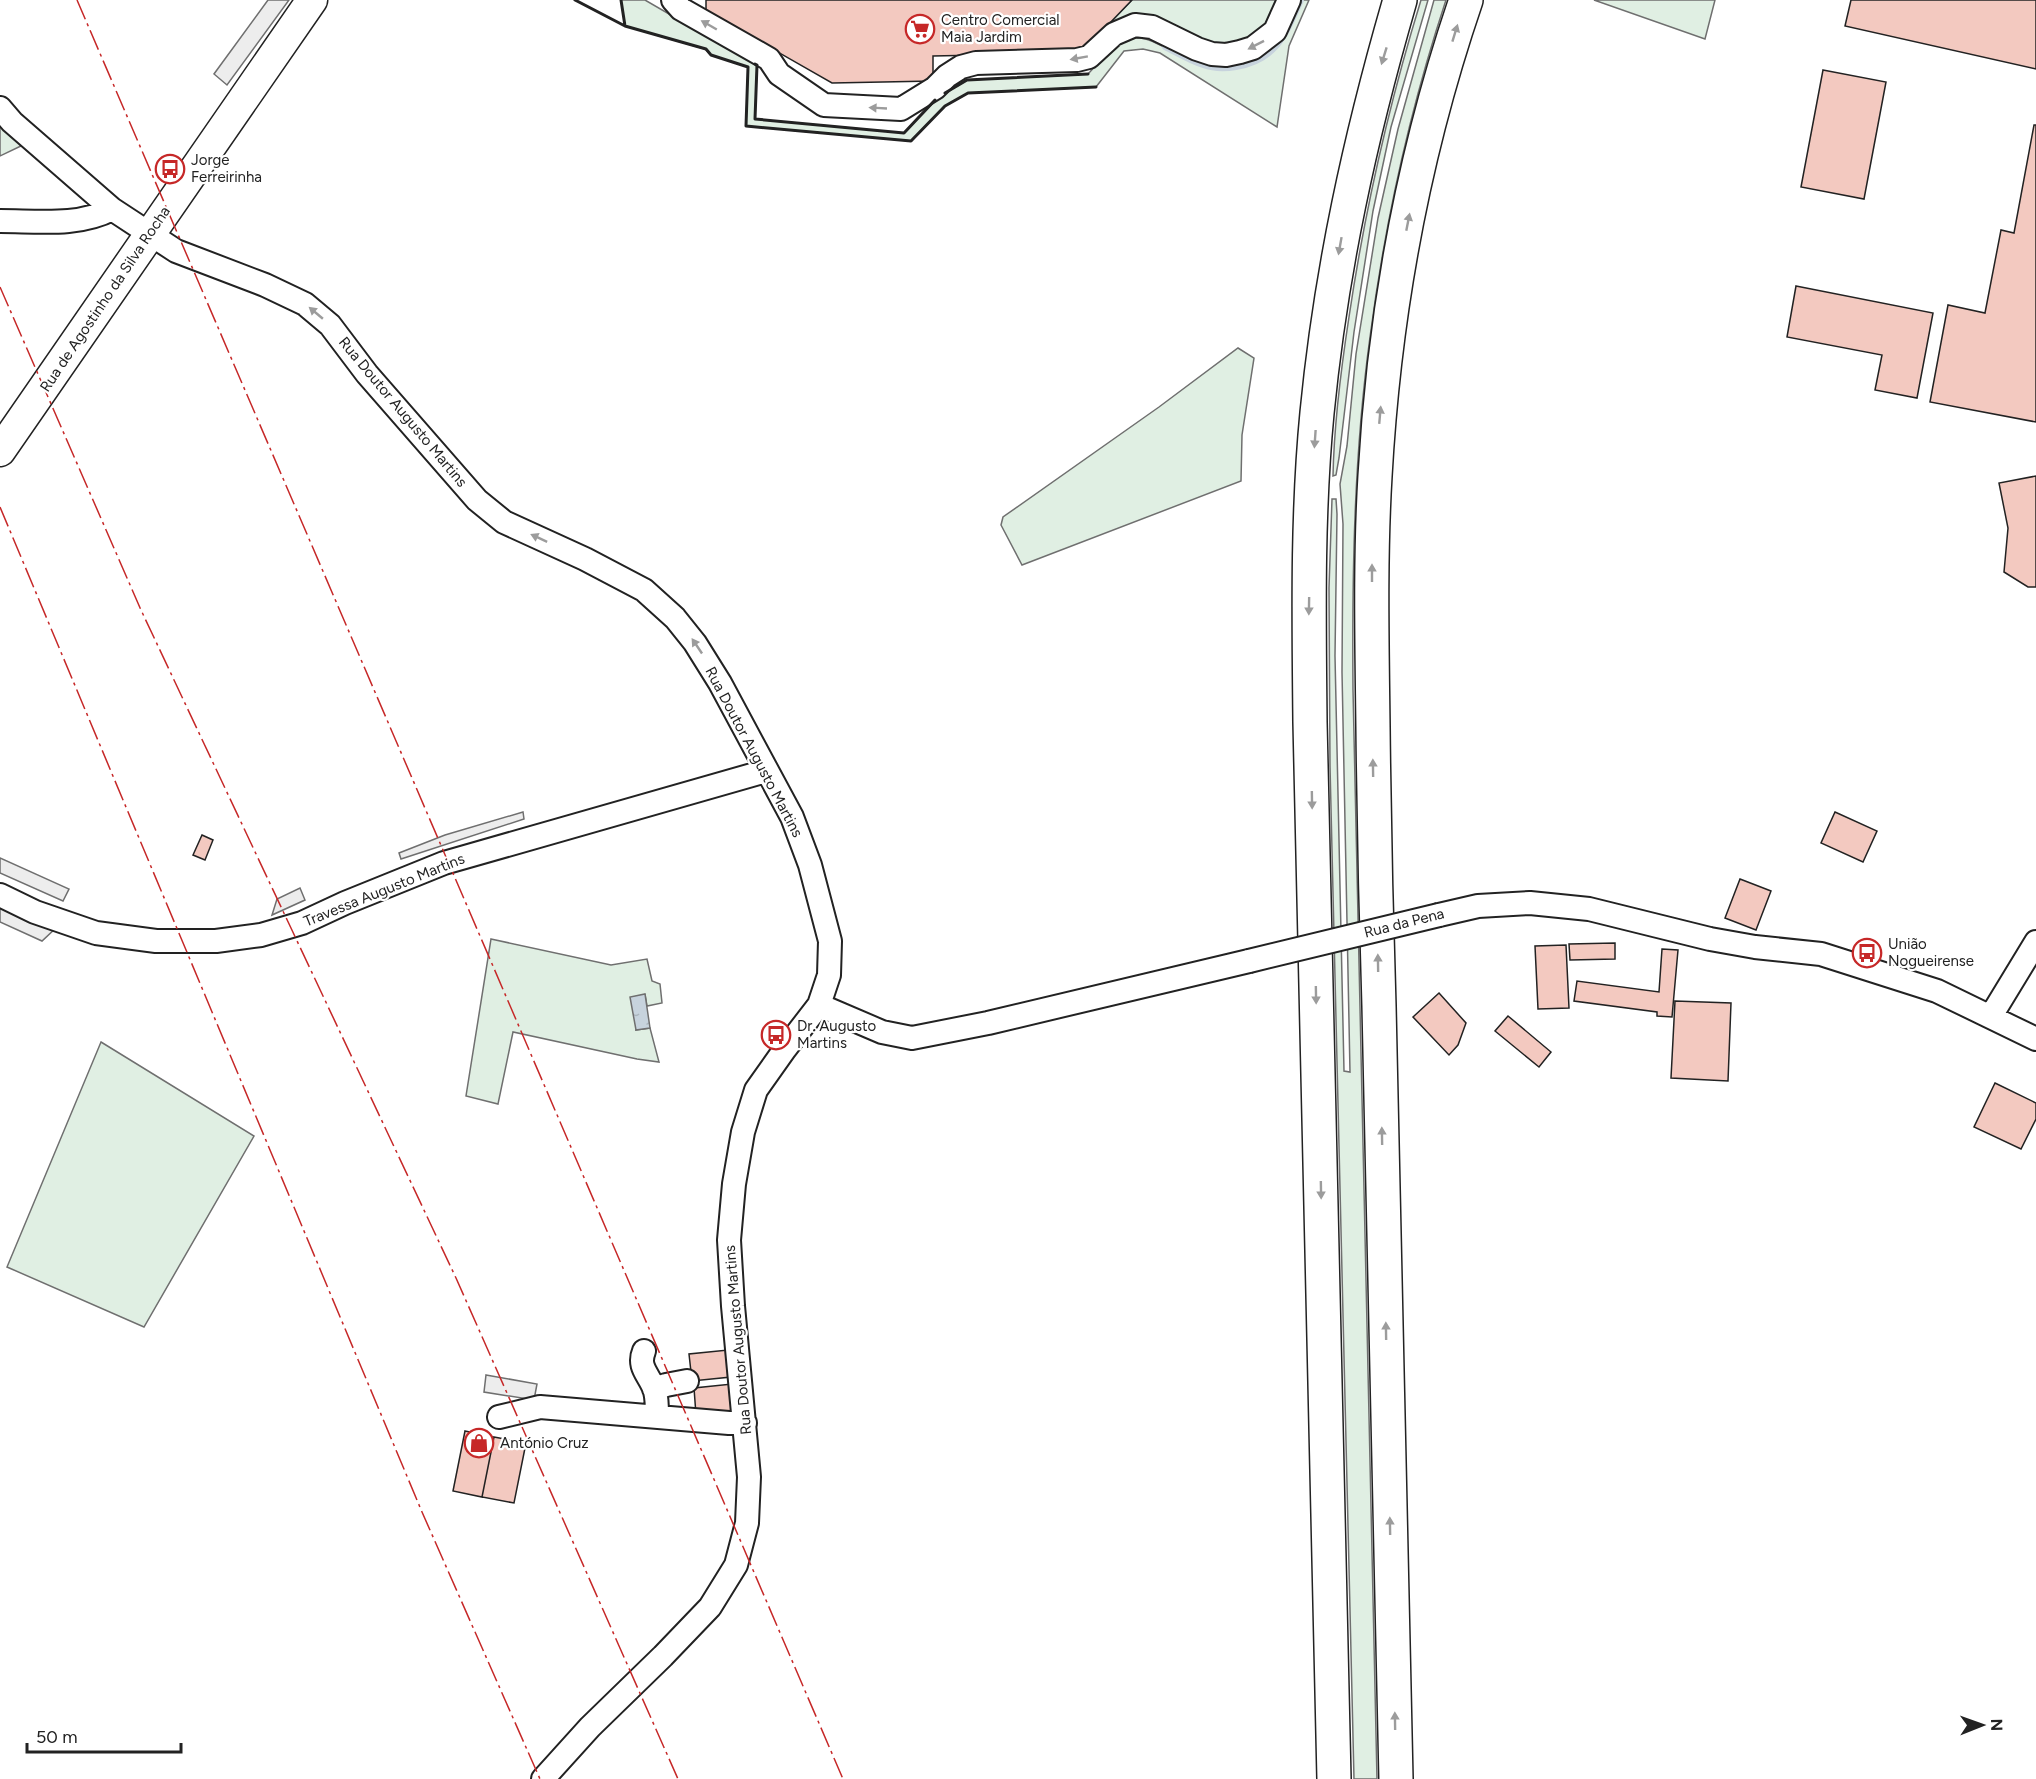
<svg xmlns="http://www.w3.org/2000/svg" width="2036" height="1779" font-family="Figtree,sans-serif">
  <style>
    .green { fill: #e0efe3; stroke: #6f6f6f; stroke-width: 1.5 }
    .forest { fill: url(#forest-firs); stroke: #6f6f6f; stroke-width: 1.5 }
    .parking { fill: #ededed; stroke: #6f6f6f; stroke-width: 1.5 }
    .water { fill: url(#water-ripples); stroke: #6f6f6f; stroke-width: 1.5 }
    .lines { fill: none; stroke-linecap: round; stroke-linejoin: round }
    .stream { stroke: #c7d3dd; stroke-width: 6 }
    .building { fill: #f3c9c0; stroke: #222; stroke-width: 1.5 }
    .minor-casing { stroke: #222; stroke-width: 26 }
    .major-casing { stroke: #222; stroke-width: 33 }
    .highway-casing { stroke: #222; stroke-width: 36 }
    .minor { stroke: #fff; stroke-width: 22 }
    .major { stroke: #fff; stroke-width: 30 }
    .highway { stroke: #fff; stroke-width: 33 }
    .minor-bridge-casing { stroke: #222; stroke-width: 26; stroke-linecap: butt }
    .minor-bridge { stroke: #fff; stroke-width: 22 }
    .wall { stroke: #222; stroke-width: 3 }
    .power { stroke: #c62828; stroke-width: 1.5; stroke-dasharray: 21 4.5 3 4.5; stroke-linecap: butt }
    .oneway { fill: #9c9c9c }
    .labels { text-anchor: middle; stroke-width: 4.5; stroke-linejoin: round; paint-order: stroke }
    .poi-label { font-size: 15px; fill: #222; stroke: #fff; text-anchor: start }
    .street-label { font-size: 15px; fill: #222; stroke: #fff }
  </style>
  <defs>
    <pattern id="forest-firs" width="22" height="20" patternUnits="userSpaceOnUse" patternTransform="scale(1.5)"><rect width="22" height="20" fill="#e0efe3"/><path d="M5 1l3.5 6h-7zM16 11l3.5 6h-7z" fill="#c0cdc2"/></pattern>
    <pattern id="water-ripples" width="26" height="14" patternUnits="userSpaceOnUse" patternTransform="scale(1.5)"><rect width="26" height="14" fill="#c7d3dd"/><path d="M2 4q2-2 4 0t4 0M15 11q2-2 4 0t4 0" fill="none" stroke="#abb5bd"/></pattern>
  </defs>
  <rect width="100%" height="100%" fill="#fff"/>
  <path class="green" d="M 621,0 L 645,0 L 757,65 L 755,119 L 904,133 L 940,96 L 967,80 L 1088,74 C 1099,62 1113,43 1130,38 C 1143,35 1157,44 1169,49 C 1180,54 1191,61 1202,65 C 1226,74 1262,65 1279,45 C 1289,33 1295,15 1301,0 L 1309,0 L 1289,46 L 1277,127 L 1160,53 L 1143,49 L 1124,51 L 1096,87 L 968,93 L 945,106 L 911,141 L 746,126 L 748,67 L 711,55 L 705,49 L 625,26 Z
    M 1132,0 L 1283,0 L 1274,19 L 1242,43 L 1215,45 L 1161,24 L 1081,53 Z
    M 1421,0 L 1428,0 L 1391,127 L 1373,211 L 1354,332 L 1339,458 L 1336,475 L 1333,476 C 1334,423 1341,369 1349,317 C 1365,209 1389,104 1421,0 Z
    M 1434,0 L 1446,0 C 1410,109 1385,222 1370,337 C 1354,454 1352,573 1353,690 L 1377,1779 L 1354,1779 L 1330,766 L 1329,588 L 1332,499 L 1336,499 L 1337,514 L 1335,656 L 1344,1071 L 1350,1072 L 1342,672 L 1343,524 L 1340,484 L 1347,446 L 1356,354 L 1378,218 L 1398,129 Z
    M 1594,0 L 1715,0 L 1705,39 Z
    M 1238,348 L 1254,358 L 1242,435 L 1241,481 L 1022,565 L 1001,525 L 1003,517 L 1159,407 Z
    M 491,939 L 611,965 L 647,959 L 652,981 L 660,984 L 662,1003 L 647,1006 L 645,994 L 636,1030 L 650,1028 L 659,1062 L 637,1059 L 513,1032 L 498,1104 L 466,1096 Z
    M 101,1042 L 254,1136 L 144,1327 L 7,1267 Z"/>
  <path class="forest" d="M 0,126 L 25,144 L 0,156 Z"/>
  <path class="parking" d="M 268,0 L 289,0 L 227,85 L 214,74 Z
    M 523,812 L 524,819 L 401,859 L 399,853 L 445,835 Z
    M 0,858 L 69,889 L 63,901 L 0,873 Z
    M 300,888 L 305,900 L 272,915 L 277,899 Z
    M 0,902 L 58,926 L 42,941 L 0,922 Z
    M 486,1375 L 537,1384 L 534,1400 L 484,1392 Z"/>
  <path class="water" d="M 645,994 L 650,1028 L 636,1030 L 630,997 Z"/>
  <g class="lines">
    <path class="stream" d="M 1165,47 C 1177,53 1190,61 1203,65 C 1214,69 1225,69 1236,67 C 1277,60 1286,34 1301,0"/>
  </g>
  <path class="building" d="M 706,0 L 1132,0 L 1081,53 L 933,56 L 933,81 L 832,83 L 706,11 Z
    M 1851,0 L 2036,0 L 2036,69 L 1845,26 Z
    M 1823,70 L 1886,82 L 1864,199 L 1801,187 Z
    M 2034,125 L 2036,125 L 2036,422 L 1930,402 L 1948,305 L 1985,313 L 2001,230 L 2014,233 Z
    M 1796,286 L 1933,313 L 1917,398 L 1875,390 L 1882,355 L 1787,337 Z
    M 2036,476 L 2036,587 L 2028,587 L 2004,572 L 2008,528 L 1999,483 Z
    M 1835,812 L 1877,831 L 1863,862 L 1821,843 Z
    M 202,835 L 213,840 L 205,860 L 193,855 Z
    M 1740,879 L 1771,891 L 1756,930 L 1725,918 Z
    M 1615,943 L 1615,959 L 1570,960 L 1569,944 Z
    M 1566,945 L 1569,1008 L 1538,1009 L 1535,946 Z
    M 1662,949 L 1678,950 L 1672,1017 L 1657,1016 L 1657,1012 L 1574,1001 L 1577,981 L 1659,992 Z
    M 1439,993 L 1466,1023 L 1458,1045 L 1449,1055 L 1413,1017 Z
    M 1675,1001 L 1731,1003 L 1728,1081 L 1671,1078 Z
    M 1508,1016 L 1551,1052 L 1539,1067 L 1495,1031 Z
    M 1995,1083 L 2036,1103 L 2036,1119 L 2021,1149 L 1974,1127 Z
    M 728,1350 L 731,1377 L 692,1381 L 689,1354 Z
    M 732,1384 L 735,1411 L 696,1415 L 694,1388 Z
    M 465,1431 L 494,1437 L 482,1497 L 453,1491 Z
    M 494,1437 L 526,1443 L 514,1503 L 482,1497 Z"/>
  <g class="lines">
    <g class="minor-casing">
      <path id="minor" d="M 673,0 L 681,9 L 769,59 L 779,74 L 824,105 L 901,109 L 935,88 L 947,76 L 961,67 L 976,63 L 1077,60 L 1089,57 L 1114,34 L 1135,25 L 1152,27 L 1197,49 L 1212,54 L 1226,55 L 1240,52 L 1253,48 L 1275,31 L 1289,0
        M 0,108 L 12,122 L 112,209 L 176,251 L 265,285 L 305,304 L 330,325 L 367,374 L 477,500 L 504,522 L 585,559 L 644,590 L 675,618 L 695,643 L 720,683 L 792,817 L 810,865 L 830,941 L 829,975 L 819,1005 L 785,1049 L 756,1090 L 743,1132 L 734,1184 L 729,1240 L 733,1306 L 749,1477 L 747,1523 L 736,1565 L 710,1607 L 663,1656 L 590,1727 L 543,1779
        M 0,221 C 37,221 78,227 112,209
        M 0,895 L 35,912 L 96,933 L 156,941 L 216,941 L 261,935 L 302,923 L 345,903 L 444,863 L 766,771
        M 1439,915 L 1478,906 L 1530,903 L 1589,909 L 1710,939 L 1755,947 L 1821,954 L 1937,991 L 2036,1039
        M 819,1005 L 882,1032 L 912,1038 L 988,1023 L 1249,961
        M 1991,1016 L 2036,942
        M 644,1351 C 637,1368 650,1375 655,1391 C 657,1399 657,1408 657,1416
        M 654,1389 L 666,1385 L 687,1381
        M 499,1417 L 540,1407 L 729,1423 L 745,1423"/>
    </g>
    <g class="major-casing">
      <path id="major" d="M 0,451 L 312,0"/>
    </g>
    <g class="highway-casing">
      <path id="highway" d="M 1334,1779 L 1310,722 C 1309,619 1307,516 1317,413 C 1331,270 1360,138 1400,0
        M 1396,1779 C 1390,1521 1385,1264 1379,1006 C 1376,913 1374,820 1373,727 C 1372,643 1370,559 1375,476 C 1384,315 1414,152 1466,0"/>
    </g>
    <use href="#minor" class="minor"/>
    <use href="#major" class="major"/>
    <use href="#highway" class="highway"/>
    <g class="minor-bridge-casing">
      <path id="minor-bridge" d="M 1249,961 L 1439,915"/>
    </g>
    <use href="#minor-bridge" class="minor-bridge"/>
    <path class="wall" d="M 575,0 L 625,26
      M 621,0 L 625,26 L 706,49 L 711,55 L 748,67 L 746,126 L 911,141 L 945,106 L 968,93 L 1096,87
      M 755,64 L 757,65 L 755,119 L 904,133 L 935,100
      M 945,93 L 967,80 L 1088,74"/>
    <path class="power" d="M 77,0 L 843,1779
      M 0,287 L 141,610 L 456,1278 L 678,1779
      M 0,507 L 422,1512 L 540,1779"/>
  </g>
  <defs><path id="oneway-solid" d="M-6-.8H1V-3.2L6.5 0L1 3.2V.8H-6Z" transform="scale(1.5)"/></defs>
  <g class="oneway">
    <use href="#oneway-solid" transform="translate(709 25) rotate(-150)"/>
    <use href="#oneway-solid" transform="translate(1455 33) rotate(-73)"/>
    <use href="#oneway-solid" transform="translate(1256 45) rotate(153)"/>
    <use href="#oneway-solid" transform="translate(1384 56) rotate(107)"/>
    <use href="#oneway-solid" transform="translate(1079 58) rotate(170)"/>
    <use href="#oneway-solid" transform="translate(878 108) rotate(-177)"/>
    <use href="#oneway-solid" transform="translate(1408 222) rotate(-79)"/>
    <use href="#oneway-solid" transform="translate(1340 246) rotate(100)"/>
    <use href="#oneway-solid" transform="translate(316 313) rotate(-140)"/>
    <use href="#oneway-solid" transform="translate(1380 415) rotate(-85)"/>
    <use href="#oneway-solid" transform="translate(1315 439) rotate(94)"/>
    <use href="#oneway-solid" transform="translate(539 538) rotate(-155)"/>
    <use href="#oneway-solid" transform="translate(1372 573) rotate(-90)"/>
    <use href="#oneway-solid" transform="translate(1309 606) rotate(91)"/>
    <use href="#oneway-solid" transform="translate(697 646) rotate(-124)"/>
    <use href="#oneway-solid" transform="translate(1373 768) rotate(-91)"/>
    <use href="#oneway-solid" transform="translate(1312 800) rotate(89)"/>
    <use href="#oneway-solid" transform="translate(1378 963) rotate(-91)"/>
    <use href="#oneway-solid" transform="translate(1316 995) rotate(89)"/>
    <use href="#oneway-solid" transform="translate(1382 1136) rotate(-91)"/>
    <use href="#oneway-solid" transform="translate(1321 1190) rotate(89)"/>
    <use href="#oneway-solid" transform="translate(1386 1331) rotate(-91)"/>
    <use href="#oneway-solid" transform="translate(1390 1526) rotate(-91)"/>
    <use href="#oneway-solid" transform="translate(1395 1721) rotate(-91)"/>
  </g>
  <defs>
    <g id="supermarket-ring" transform="scale(1.5)"><circle r="9.5" fill="#fff" stroke="#c62828" stroke-width="1.5"/><path d="M-6-5.5h2.5l.6 2H6L4.5 2H-2.5L-4.4-4H-6ZM-1.5 3.2a1.3 1.3 0 1 0 .1 0ZM3 3.2a1.3 1.3 0 1 0 .1 0Z" fill="#c62828"/></g>
    <g id="bus-ring" transform="scale(1.5)"><circle r="9.5" fill="#fff" stroke="#c62828" stroke-width="1.5"/><path d="M-5-6H5V4H4V6H2V4H-2V6H-4V4H-5ZM-3.5-4V0h7V-4ZM-3.5 1.2v1.5H-2V1.2ZM2 1.2v1.5H3.5V1.2Z" fill="#c62828"/></g>
    <g id="shop-ring" transform="scale(1.5)"><circle r="9.5" fill="#fff" stroke="#c62828" stroke-width="1.5"/><path d="M-5-2.5h2.3a2.7 3.5 0 0 1 5.4 0H5L5.5 6h-11ZM-1.5-2.5h3a1.5 2.3 0 0 0-3 0Z" fill="#c62828"/></g>
  </defs>
  <g fill-rule="evenodd">
    <use href="#supermarket-ring" x="920" y="29"/>
    <use href="#bus-ring" x="170" y="169"/>
    <use href="#bus-ring" x="1867" y="953"/>
    <use href="#bus-ring" x="776" y="1035"/>
    <use href="#shop-ring" x="479" y="1443"/>
  </g>
  <g class="labels">
    <g class="poi-label">
      <text x="941" y="25">Centro Comercial<tspan x="941" dy="17">Maia Jardim</tspan></text>
      <text x="191" y="165">Jorge<tspan x="191" dy="17">Ferreirinha</tspan></text>
      <text x="1888" y="949">União<tspan x="1888" dy="17">Nogueirense</tspan></text>
      <text x="797" y="1031">Dr. Augusto<tspan x="797" dy="17">Martins</tspan></text>
      <text x="500" y="1448">António Cruz</text>
    </g>
    <g class="street-label">
      <text transform="translate(105 299) rotate(-56)" y="5">Rua de Agostinho da Silva Rocha</text>
      <text transform="translate(403 412) rotate(50)" y="5">Rua Doutor Augusto Martins</text>
      <text transform="translate(754 752) rotate(62)" y="5">Rua Doutor Augusto Martins</text>
      <text transform="translate(384 890) rotate(-22)" y="5">Travessa Augusto Martins</text>
      <text transform="translate(1404 923) rotate(-14)" y="5">Rua da Pena</text>
      <text transform="translate(738 1340) rotate(-95)" y="5">Rua Doutor Augusto Martins</text>
    </g>
  </g>
  <g transform="translate(1982 1725) rotate(89)" stroke="#ffffff" stroke-width="4.5" paint-order="stroke">
  <path d="M0-4.5L10 22L0 15L-10 22Z" fill="#222222"/>
  <text y="-9" font-size="16" font-weight="bold" text-anchor="middle" fill="#222222">N</text>
  </g>
  <path d="M27 1743v9h154v-9" fill="none" stroke="#222222" stroke-width="3"/>
  <text x="36" y="1743" font-size="18" fill="#222222" stroke="#ffffff" stroke-width="4.5" paint-order="stroke">50 m</text>
</svg>
